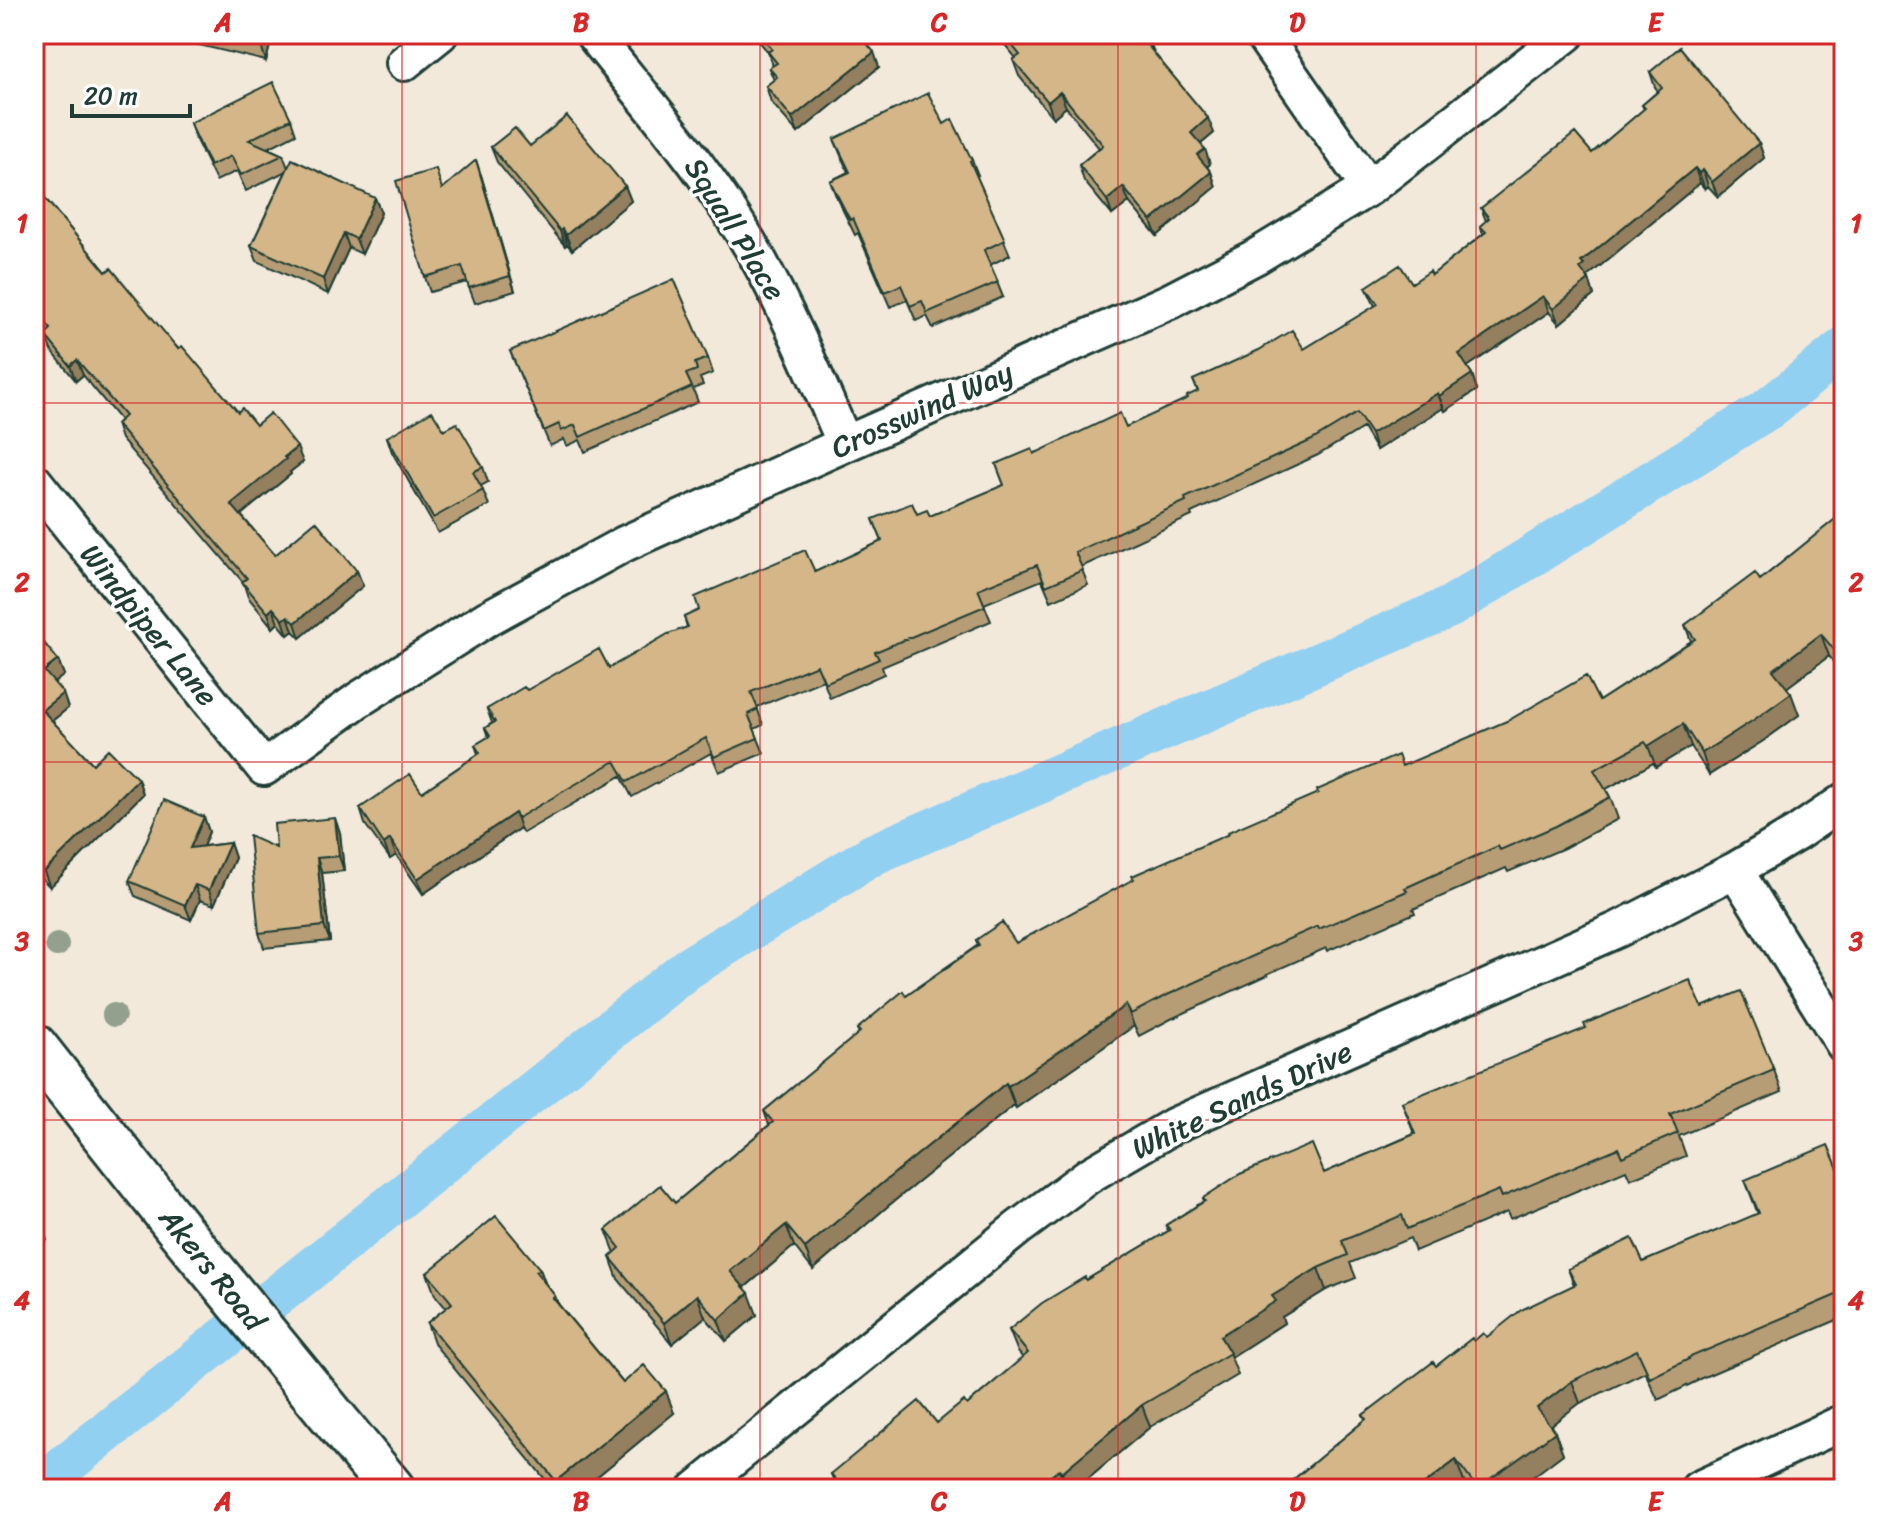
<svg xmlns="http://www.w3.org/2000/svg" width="1878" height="1523" font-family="Sriracha,sans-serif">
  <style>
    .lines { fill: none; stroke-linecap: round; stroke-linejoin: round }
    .canal { stroke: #92d0f2; stroke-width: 42 }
    .minor-casing { stroke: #1f3d34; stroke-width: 40 }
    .tertiary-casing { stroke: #1f3d34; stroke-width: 50 }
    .minor { stroke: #fff; stroke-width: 34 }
    .tertiary { stroke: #fff; stroke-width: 44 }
    .tree { fill: #92a08d }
    .wall { fill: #b69d75; stroke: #1f3d34; stroke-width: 2 }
    .shaded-wall { fill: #947f5f; stroke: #1f3d34; stroke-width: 2 }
    .building { fill: #d4b688; stroke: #1f3d34; stroke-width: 2 }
    .grid { fill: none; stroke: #d62828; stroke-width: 2; stroke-opacity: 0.55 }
    .labels { text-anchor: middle; stroke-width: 7; stroke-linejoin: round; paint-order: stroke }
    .street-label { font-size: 30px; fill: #1f3d34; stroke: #fff }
    .neatline { fill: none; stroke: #d62828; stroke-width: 3 }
    .grid-label { font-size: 26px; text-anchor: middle; font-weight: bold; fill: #d62828 }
  </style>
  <rect width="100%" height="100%" fill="#f2e9db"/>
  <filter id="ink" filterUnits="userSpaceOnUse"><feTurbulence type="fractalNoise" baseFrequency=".0125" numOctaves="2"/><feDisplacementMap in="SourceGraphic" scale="16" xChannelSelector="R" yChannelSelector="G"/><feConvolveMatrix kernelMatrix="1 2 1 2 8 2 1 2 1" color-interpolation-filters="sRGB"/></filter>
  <g filter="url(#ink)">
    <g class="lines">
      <path class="canal" d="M 35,1489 L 688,968 L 874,854 L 1450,607 L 1768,409 L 1844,348"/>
      <g class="minor-casing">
        <path id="minor" d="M 593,34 C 650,106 711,175 756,255 C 790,316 817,380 845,444
          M 1262,34 L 1369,188
          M 404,63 L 440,34
          M 34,481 L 264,768 L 358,700 L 488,618 L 624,544 L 845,444 L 1170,301 L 1257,256 L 1369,188 L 1567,34
          M 1735,870 L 1844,1045
          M 696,1489 L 1018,1228 L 1088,1176 L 1175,1125 L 1619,929 L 1735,870 L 1797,833 L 1844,801
          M 1698,1489 L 1844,1422"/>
      </g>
      <g class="tertiary-casing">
        <path id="tertiary" d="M 34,1046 L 178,1228 L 392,1489"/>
      </g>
      <use href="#minor" class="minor"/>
      <use href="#tertiary" class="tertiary"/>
    </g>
    <g class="tree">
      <circle cx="57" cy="945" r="12"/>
      <circle cx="114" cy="1015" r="12"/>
    </g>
    <path class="wall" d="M 170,34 L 273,34 L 266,61 L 178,40 L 176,36 Z
      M 753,34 L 859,34 L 879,67 L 798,133 L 771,102 L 766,86 L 774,80 L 769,68 L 773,66 L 768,52 Z
      M 996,34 L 1145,34 L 1154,53 L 1214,133 L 1201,144 L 1210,164 L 1207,167 L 1211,172 L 1216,187 L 1157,236 L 1129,202 L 1112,215 L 1084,181 L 1079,165 L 1099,148 L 1066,107 L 1053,118 L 1019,76 L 1013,60 L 1016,58 Z
      M 1650,72 L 1759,143 L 1764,158 L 1718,197 L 1708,186 L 1705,189 L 1700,183 L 1588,276 L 1594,295 L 1559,324 L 1549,312 L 1467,367 L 1472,374 L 1477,390 L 1445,411 L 1443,408 L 1376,450 L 1363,428 L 1318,455 L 1191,513 L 1192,516 L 1081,567 L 1088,585 L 1051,601 L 1042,580 L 984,604 L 991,621 L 882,667 L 884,674 L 830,698 L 823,680 L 757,707 L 763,725 L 754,729 L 764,753 L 719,772 L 711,753 L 632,797 L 621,776 L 523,833 L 520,828 L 423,894 L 396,855 L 390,859 L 365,824 L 360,808 L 422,792 L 478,754 L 475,745 L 488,737 L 485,728 L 492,723 L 487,709 L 527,690 L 609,668 L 687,627 L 684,617 L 815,572 L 882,541 L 873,519 L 917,514 L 930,516 L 1004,485 L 996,464 L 1126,427 L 1188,399 L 1198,392 L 1193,380 L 1304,349 L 1375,306 L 1366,287 L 1412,283 L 1432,275 L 1483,234 L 1480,226 L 1486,221 L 1481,208 L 1592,153 L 1644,109 L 1642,105 L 1658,91 L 1655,87 Z
      M 291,119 L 296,134 L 268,148 L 283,155 L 288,168 L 375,198 L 381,213 L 362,254 L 349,248 L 328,294 L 257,261 L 251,246 L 286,171 L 246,191 L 237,171 L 216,181 L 195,138 L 190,123 Z
      M 944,124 L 972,160 L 978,175 L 976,175 L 1010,255 L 990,265 L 1003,297 L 933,328 L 927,316 L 916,321 L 907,300 L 890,307 L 858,233 L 855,235 L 836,196 L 830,181 L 848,172 L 834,139 Z
      M 530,146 L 625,186 L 631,201 L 572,250 L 567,244 L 565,246 L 497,162 L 491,147 Z
      M 481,175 L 515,291 L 475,303 L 467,282 L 430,292 L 425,277 L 442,188 Z
      M 34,185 L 106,272 L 238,412 L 303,462 L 290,472 L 291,474 L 241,515 L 275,555 L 357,571 L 363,586 L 300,638 L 293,631 L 288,635 L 278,623 L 273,628 L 248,597 L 243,582 L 121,439 L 116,424 L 120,420 L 83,375 L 76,381 L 51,350 L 45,335 L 47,333 L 34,316 Z
      M 510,351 L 708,358 L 713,373 L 700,378 L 703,385 L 693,389 L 698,402 L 585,452 L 580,440 L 567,446 L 564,439 L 550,446 Z
      M 444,430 L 483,467 L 488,482 L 481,486 L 489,505 L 438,533 L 392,452 L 387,437 Z
      M 1844,512 L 1844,674 L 1829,656 L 1786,688 L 1799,715 L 1763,741 L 1709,775 L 1691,746 L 1656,767 L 1653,763 L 1606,789 L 1610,797 L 1618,819 L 1564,848 L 1508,872 L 1506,868 L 1413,909 L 1415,913 L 1327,951 L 1326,948 L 1267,974 L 1268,975 L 1171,1019 L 1139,1036 L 1134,1026 L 1016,1108 L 1014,1105 L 888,1206 L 813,1270 L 794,1246 L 744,1288 L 757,1315 L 726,1341 L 705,1317 L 672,1344 L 618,1279 L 610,1257 L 615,1253 L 606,1230 L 675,1203 L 769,1125 L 764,1111 L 859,1033 L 857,1029 L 978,945 L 976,940 L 1016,943 L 1402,766 L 1599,701 L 1691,641 L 1685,625 L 1760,580 Z
      M 34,631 L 58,660 L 64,675 L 54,683 L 68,708 L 52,721 L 93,764 L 138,779 L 143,794 L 50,887 L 34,871 Z
      M 204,817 L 209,832 L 203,846 L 230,843 L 235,858 L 214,905 L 200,900 L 191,920 L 135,896 L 129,881 Z
      M 340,833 L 344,871 L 322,873 L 330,941 L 264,948 L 259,933 L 276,848 Z
      M 1702,1007 L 1774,1070 L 1782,1092 L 1679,1136 L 1686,1156 L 1630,1179 L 1626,1170 L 1510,1219 L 1507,1212 L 1415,1251 L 1410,1238 L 1350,1263 L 1356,1278 L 1326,1290 L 1282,1317 L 1284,1323 L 1231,1357 L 1238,1375 L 1150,1427 L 1076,1489 L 837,1489 L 831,1474 L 937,1423 L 967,1405 L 1023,1358 L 1018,1352 L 1009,1330 L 1086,1280 L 1168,1231 L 1166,1225 L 1204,1201 L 1203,1198 L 1324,1173 L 1414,1134 L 1402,1102 Z
      M 1745,1180 L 1844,1183 L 1844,1317 L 1697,1380 L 1697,1381 L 1658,1400 L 1645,1372 L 1580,1403 L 1550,1425 L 1555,1432 L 1563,1454 L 1515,1489 L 1470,1489 L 1464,1482 L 1455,1489 L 1282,1489 L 1365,1420 L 1363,1415 L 1474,1341 L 1487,1337 L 1574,1285 L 1568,1269 L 1643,1262 L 1758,1214 Z
      M 540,1269 L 545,1283 L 555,1296 L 559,1305 L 623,1383 L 674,1413 L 582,1489 L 553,1489 L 435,1345 L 427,1323 L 446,1308 L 435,1295 L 427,1273 Z"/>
    <path class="shaded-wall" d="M 264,34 L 273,34 L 266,61 L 261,46 Z
      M 1429,34 L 1437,34 L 1430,39 Z
      M 1149,38 L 1154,53 L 1144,41 Z
      M 874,52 L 879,67 L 798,133 L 792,118 Z
      M 1060,92 L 1066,107 L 1053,118 L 1048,102 Z
      M 1208,118 L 1214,133 L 1196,148 L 1191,133 Z
      M 1759,143 L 1764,158 L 1718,197 L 1712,182 Z
      M 1205,149 L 1210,164 L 1203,170 L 1197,155 Z
      M 476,160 L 481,175 L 515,291 L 510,276 Z
      M 1695,168 L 1700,183 L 1588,276 L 1594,295 L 1559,324 L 1553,309 L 1580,268 L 1581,262 Z
      M 1703,170 L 1708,186 L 1705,189 L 1699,173 Z
      M 1211,172 L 1216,187 L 1157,236 L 1151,221 Z
      M 625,186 L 631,201 L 572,250 L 566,235 Z
      M 1123,187 L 1129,202 L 1112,215 L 1107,200 Z
      M 375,198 L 381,213 L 362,254 L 356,239 Z
      M 562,229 L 567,244 L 565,246 L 560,231 Z
      M 344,233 L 349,248 L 328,294 L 323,279 Z
      M 1543,296 L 1549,312 L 1464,369 L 1459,354 Z
      M 77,360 L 83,375 L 76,381 L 70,366 Z
      M 1472,374 L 1477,390 L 1445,411 L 1439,396 Z
      M 1438,393 L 1443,408 L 1376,450 L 1371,434 Z
      M 297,447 L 303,462 L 290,472 L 291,474 L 236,519 L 231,504 Z
      M 357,571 L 363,586 L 300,638 L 295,623 Z
      M 273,608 L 278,623 L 273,628 L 268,613 Z
      M 288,616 L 293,631 L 288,635 L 283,620 Z
      M 1821,634 L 1829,656 L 1781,692 L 1773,670 Z
      M 1844,654 L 1844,667 L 1840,657 Z
      M 58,660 L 64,675 L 50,686 L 44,671 Z
      M 63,693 L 68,708 L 47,725 L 42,710 Z
      M 1791,693 L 1799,715 L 1763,741 L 1709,775 L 1702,753 Z
      M 1683,724 L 1691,746 L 1656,767 L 1648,746 Z
      M 138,779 L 143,794 L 50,887 L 44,872 Z
      M 515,813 L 520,828 L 423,894 L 417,879 Z
      M 204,817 L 209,832 L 196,863 L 190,848 Z
      M 335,818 L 340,833 L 344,871 L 339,856 Z
      M 390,839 L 396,855 L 390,859 L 384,844 Z
      M 230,843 L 235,858 L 214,905 L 209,890 Z
      M 317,858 L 322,873 L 330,941 L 324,926 Z
      M 195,885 L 200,900 L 191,920 L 185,905 Z
      M 1126,1005 L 1134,1026 L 1016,1108 L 1008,1086 Z
      M 1006,1083 L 1014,1105 L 888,1206 L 813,1270 L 805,1248 L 881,1184 Z
      M 41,1225 L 47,1240 L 34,1251 L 34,1231 Z
      M 786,1225 L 794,1246 L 738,1293 L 730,1271 Z
      M 1318,1268 L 1326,1290 L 1282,1317 L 1284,1323 L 1231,1357 L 1220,1336 L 1272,1296 Z
      M 540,1269 L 548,1291 L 536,1272 Z
      M 749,1293 L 757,1315 L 726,1341 L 718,1320 Z
      M 697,1295 L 705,1317 L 672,1344 L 664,1323 Z
      M 1572,1381 L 1580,1403 L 1545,1430 L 1537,1408 Z
      M 666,1391 L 674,1413 L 582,1489 L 559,1489 L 556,1481 Z
      M 1142,1405 L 1150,1427 L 1076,1489 L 1068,1489 L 1062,1472 Z
      M 1555,1432 L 1563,1454 L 1529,1480 L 1515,1489 L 1477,1489 L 1477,1488 Z
      M 1456,1460 L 1464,1482 L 1455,1489 L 1418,1489 Z
      M 1059,1469 L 1066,1489 L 1036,1489 Z"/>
    <path class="building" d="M 210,34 L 264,34 L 261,46 Z
      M 760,34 L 859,34 L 874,52 L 792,118 L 766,86 L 777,77 L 769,68 L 777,63 L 768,52 L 772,49 Z
      M 1003,34 L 1145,34 L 1149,38 L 1144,41 L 1208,118 L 1191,133 L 1205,149 L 1197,155 L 1211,172 L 1151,221 L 1123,187 L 1107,200 L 1079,165 L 1103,145 L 1060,92 L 1048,102 L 1013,60 L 1020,55 Z
      M 1680,47 L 1759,143 L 1712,182 L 1703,170 L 1699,173 L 1695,168 L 1581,262 L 1584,265 L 1580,268 L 1589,280 L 1553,309 L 1543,296 L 1459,354 L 1472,374 L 1439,396 L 1438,393 L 1371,434 L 1357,413 L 1312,440 L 1185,498 L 1186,501 L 1075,552 L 1083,570 L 1046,586 L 1037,565 L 978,589 L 985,606 L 875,652 L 879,659 L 825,683 L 817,665 L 751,692 L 758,709 L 748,714 L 758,738 L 714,757 L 706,738 L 627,782 L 615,761 L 518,818 L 515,813 L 417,879 L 390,839 L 384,844 L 360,808 L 410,774 L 422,792 L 480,753 L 475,745 L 490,736 L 485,728 L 495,722 L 487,709 L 524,687 L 527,690 L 599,649 L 609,668 L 668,634 L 688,627 L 684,617 L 699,610 L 695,597 L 805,550 L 815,572 L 882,541 L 873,519 L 912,503 L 917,514 L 927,510 L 930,516 L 1004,485 L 996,464 L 1032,449 L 1034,454 L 1120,413 L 1126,427 L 1188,398 L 1187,396 L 1198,391 L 1193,380 L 1259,350 L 1292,330 L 1304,349 L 1378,304 L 1366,287 L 1400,265 L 1412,283 L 1430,271 L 1432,275 L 1486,232 L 1480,226 L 1489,218 L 1481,208 L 1575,133 L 1592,153 L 1645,108 L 1642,105 L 1662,88 L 1650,72 Z
      M 273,82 L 291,119 L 249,140 L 283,155 L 241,175 L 231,156 L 210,166 L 190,123 Z
      M 928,93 L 944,124 L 952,119 L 972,160 L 970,161 L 1005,240 L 984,250 L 998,282 L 927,313 L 922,301 L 910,306 L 901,285 L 885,292 L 853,218 L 850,220 L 830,181 L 850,172 L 834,139 Z
      M 567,116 L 625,186 L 566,235 L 562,229 L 560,231 L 491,147 L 515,128 L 530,146 Z
      M 292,159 L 375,198 L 356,239 L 344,233 L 323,279 L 251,246 Z
      M 476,160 L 510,276 L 469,288 L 462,266 L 425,277 L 396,181 L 436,169 L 442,189 Z
      M 34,185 L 106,272 L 111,268 L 178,349 L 182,346 L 238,412 L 242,408 L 256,425 L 270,413 L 297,447 L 284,457 L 286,459 L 231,504 L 275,555 L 316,521 L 357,571 L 295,623 L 288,616 L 283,620 L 273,608 L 268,613 L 242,582 L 247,578 L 116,424 L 125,416 L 77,360 L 70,366 L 45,335 L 51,329 L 34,308 Z
      M 674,279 L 708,358 L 695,363 L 697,370 L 686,374 L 692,387 L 580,437 L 575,425 L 561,431 L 559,424 L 544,431 L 510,351 Z
      M 432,411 L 444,430 L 457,423 L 483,467 L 473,472 L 483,490 L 433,518 L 387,437 Z
      M 1844,512 L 1844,654 L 1840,657 L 1821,634 L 1773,670 L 1791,693 L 1755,719 L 1702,753 L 1683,724 L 1648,746 L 1645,742 L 1594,770 L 1610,797 L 1556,826 L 1500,850 L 1498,846 L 1405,888 L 1407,891 L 1319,929 L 1318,926 L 1259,952 L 1260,953 L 1163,997 L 1131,1014 L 1126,1005 L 1008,1086 L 1006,1083 L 881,1184 L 805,1248 L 786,1225 L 730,1271 L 749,1293 L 718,1320 L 697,1295 L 664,1323 L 610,1257 L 620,1248 L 606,1230 L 660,1185 L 675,1203 L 773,1122 L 764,1111 L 860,1032 L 857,1029 L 903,991 L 906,996 L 979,945 L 976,940 L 1002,922 L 1016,943 L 1134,879 L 1132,876 L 1229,834 L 1228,832 L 1318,793 L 1317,790 L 1398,755 L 1402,766 L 1509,720 L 1586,676 L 1599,701 L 1695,639 L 1685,625 L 1755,573 L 1760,580 Z
      M 34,631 L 58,660 L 44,671 L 63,693 L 42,710 L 93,764 L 108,749 L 138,779 L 44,872 L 34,862 Z
      M 164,800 L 204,817 L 190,848 L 230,843 L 209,890 L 195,885 L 185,905 L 129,881 Z
      M 335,818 L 339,856 L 317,858 L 324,926 L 259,933 L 249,836 L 276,848 L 274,824 Z
      M 1690,980 L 1702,1007 L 1741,991 L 1774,1070 L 1670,1114 L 1678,1133 L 1622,1157 L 1618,1148 L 1502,1197 L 1499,1190 L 1407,1229 L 1402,1215 L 1342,1241 L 1348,1255 L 1318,1268 L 1272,1296 L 1276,1301 L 1220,1336 L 1230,1353 L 1142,1405 L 1062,1472 L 1059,1469 L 1036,1489 L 844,1489 L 831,1474 L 919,1401 L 937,1423 L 964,1401 L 967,1405 L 1028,1353 L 1009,1330 L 1042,1303 L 1085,1277 L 1086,1280 L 1170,1230 L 1166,1225 L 1205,1201 L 1203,1198 L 1240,1174 L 1312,1144 L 1324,1173 L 1415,1134 L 1402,1102 L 1586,1028 L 1584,1024 Z
      M 1828,1145 L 1844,1183 L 1844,1286 L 1838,1288 L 1841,1293 L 1688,1358 L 1689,1359 L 1650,1378 L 1637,1350 L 1572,1381 L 1537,1408 L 1555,1432 L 1521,1457 L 1477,1488 L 1456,1460 L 1418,1489 L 1282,1489 L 1366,1419 L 1363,1415 L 1433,1362 L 1436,1366 L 1472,1338 L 1474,1341 L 1483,1333 L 1487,1337 L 1521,1310 L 1576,1284 L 1568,1269 L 1632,1238 L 1643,1262 L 1759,1213 L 1745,1180 Z
      M 34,1216 L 41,1225 L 34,1231 Z
      M 496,1216 L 540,1269 L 536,1272 L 555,1296 L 553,1298 L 623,1383 L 644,1365 L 666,1391 L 556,1481 L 427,1323 L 452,1303 L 427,1273 Z"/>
  </g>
  <path class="grid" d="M 402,34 L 402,1489M 760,34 L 760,1489M 1118,34 L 1118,1489M 1476,34 L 1476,1489M 34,403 L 1844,403M 34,762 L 1844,762M 34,1120 L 1844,1120"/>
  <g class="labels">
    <g class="street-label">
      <text transform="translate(735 229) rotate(58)" y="10">Squall Place</text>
      <text transform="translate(922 410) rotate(-24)" y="10">Crosswind Way</text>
      <text transform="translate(149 625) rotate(51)" y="10">Windpiper Lane</text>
      <text transform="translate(1242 1100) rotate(-25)" y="10">White Sands Drive</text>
      <text transform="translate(212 1269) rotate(51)" y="10">Akers Road</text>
    </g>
  </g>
  <rect width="1878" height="1523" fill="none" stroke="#fff" stroke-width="88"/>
  <path d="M72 104v12h118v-12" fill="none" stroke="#1f3d34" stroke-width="4"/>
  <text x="84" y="104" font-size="24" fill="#1f3d34" stroke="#ffffff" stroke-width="6" paint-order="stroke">20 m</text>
  <rect x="44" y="44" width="1790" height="1435" class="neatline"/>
  <g class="grid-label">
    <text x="223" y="31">A</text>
    <text x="581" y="31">B</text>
    <text x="939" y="31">C</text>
    <text x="1297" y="31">D</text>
    <text x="1655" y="31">E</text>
    <text x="22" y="232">1</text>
    <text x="1856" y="232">1</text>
    <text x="22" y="591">2</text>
    <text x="1856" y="591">2</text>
    <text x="22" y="950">3</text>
    <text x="1856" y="950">3</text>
    <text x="22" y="1309">4</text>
    <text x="1856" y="1309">4</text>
    <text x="223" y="1510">A</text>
    <text x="581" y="1510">B</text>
    <text x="939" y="1510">C</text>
    <text x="1297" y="1510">D</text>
    <text x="1655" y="1510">E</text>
  </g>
</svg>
